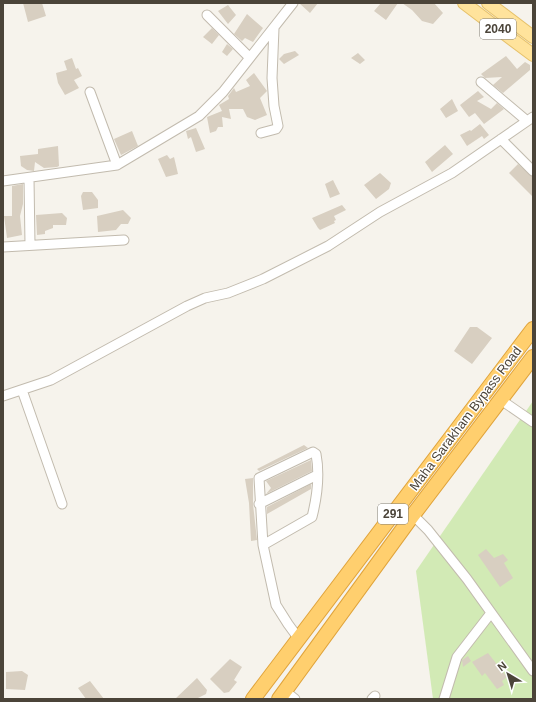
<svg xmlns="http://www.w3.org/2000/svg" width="536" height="702" font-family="Arial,sans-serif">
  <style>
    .green { fill: #d2eab5 }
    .building { fill: #d8cfc1 }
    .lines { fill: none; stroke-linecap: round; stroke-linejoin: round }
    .minor-casing { stroke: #c2bbae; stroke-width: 11 }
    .major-casing { stroke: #e6c16a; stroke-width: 14 }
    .highway-casing { stroke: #e0a43c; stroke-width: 16 }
    .minor { stroke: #fff; stroke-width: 9 }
    .major { stroke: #ffe39c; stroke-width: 12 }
    .highway { stroke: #ffcf6e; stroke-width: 14 }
    .labels { text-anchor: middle; stroke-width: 3; stroke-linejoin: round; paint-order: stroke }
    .shield { fill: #fff; stroke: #817c74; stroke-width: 1 }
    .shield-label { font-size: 12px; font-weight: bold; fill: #4b4439 }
    .street-label { font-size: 13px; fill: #4b4439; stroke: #fff }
  </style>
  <rect width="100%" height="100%" fill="#f6f3ec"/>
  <path class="green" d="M 533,401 L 533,699 L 433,699 L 416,571 Z"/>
  <path class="building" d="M 23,3 L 42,3 L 46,16 L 28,22 Z
    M 299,3 L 318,3 L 310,13 Z
    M 381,3 L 398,3 L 386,20 L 374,11 Z
    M 402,3 L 434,3 L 443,13 L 433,24 L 422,21 L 412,10 Z
    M 228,5 L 236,15 L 228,24 L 218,11 Z
    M 247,14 L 263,28 L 253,42 L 245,38 L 242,41 L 234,34 Z
    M 212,28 L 219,35 L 212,44 L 203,37 Z
    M 227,44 L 233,49 L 227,56 L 222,52 Z
    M 295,51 L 299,55 L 284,64 L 279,59 L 284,54 Z
    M 358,53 L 365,60 L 360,64 L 351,58 Z
    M 506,56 L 517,69 L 525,62 L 530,65 L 530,70 L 503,93 L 493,85 L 502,77 L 485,78 L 481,74 Z
    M 72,58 L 76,69 L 78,68 L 82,76 L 74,80 L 79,88 L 65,95 L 58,83 L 56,73 L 67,70 L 64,61 Z
    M 254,73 L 267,91 L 260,98 L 267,115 L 255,120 L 247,117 L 243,109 L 229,109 L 231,119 L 222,117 L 223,127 L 218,127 L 216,131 L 210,133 L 207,117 L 222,111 L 219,105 L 229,99 L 228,96 L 234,88 L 236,92 L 250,86 L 246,80 Z
    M 478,91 L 484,97 L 477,101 L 491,109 L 497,103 L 504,109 L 484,124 L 475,113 L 469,117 L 460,105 Z
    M 452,99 L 458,111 L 446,118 L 440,109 Z
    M 480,124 L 489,135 L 484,139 L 482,136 L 467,146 L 460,135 L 470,130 L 471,131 Z
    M 196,128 L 205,149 L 196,152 L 191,137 L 188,139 L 186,131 Z
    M 132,131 L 138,146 L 121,155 L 114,139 Z
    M 445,145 L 453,154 L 432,172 L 425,162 Z
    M 58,146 L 59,166 L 57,167 L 44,168 L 35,162 L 34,171 L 27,170 L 21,166 L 20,156 L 38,154 L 38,149 Z
    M 167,155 L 170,159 L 174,157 L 178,174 L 166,177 L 158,159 Z
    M 518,164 L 533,177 L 533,197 L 509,173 Z
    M 380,173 L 391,183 L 389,189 L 376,199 L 364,185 Z
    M 333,180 L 340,194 L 330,198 L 325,184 Z
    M 23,184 L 23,204 L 20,216 L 22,235 L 7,238 L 4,216 L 12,216 L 12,186 Z
    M 83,192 L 92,192 L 98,200 L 98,208 L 83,210 L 81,196 Z
    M 342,205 L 346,210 L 334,216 L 336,220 L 334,221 L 335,223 L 320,230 L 318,228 L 312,218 Z
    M 123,210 L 131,218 L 128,224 L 121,224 L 116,230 L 98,232 L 97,216 Z
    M 62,213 L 67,218 L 66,225 L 53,225 L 53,228 L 45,231 L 45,234 L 37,235 L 36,215 Z
    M 470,327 L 477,327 L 492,338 L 472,364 L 454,351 Z
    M 304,445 L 308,448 L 259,471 L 257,469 Z
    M 311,460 L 312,471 L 266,494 L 271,488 L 266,481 Z
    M 253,478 L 253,504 L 257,540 L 251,541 L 249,503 L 245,479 Z
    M 311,484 L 311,489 L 267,514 L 267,507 Z
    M 486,549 L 494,558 L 503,554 L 508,560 L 504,563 L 513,578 L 500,587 L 478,555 Z
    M 488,653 L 507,677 L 502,681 L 504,685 L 497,689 L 485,673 L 482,676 L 472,662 Z
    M 468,656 L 471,661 L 463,667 L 462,660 Z
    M 230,659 L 242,667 L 234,680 L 237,682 L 229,692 L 224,693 L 210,679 Z
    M 22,671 L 28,675 L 25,690 L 6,689 L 6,672 Z
    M 197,678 L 207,690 L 206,694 L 196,699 L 175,699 Z
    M 90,681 L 104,699 L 86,699 L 78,688 Z"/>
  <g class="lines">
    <g class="minor-casing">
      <path id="minor" d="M 207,15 L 249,57
        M 481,82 L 527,121
        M 90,92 L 117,165
        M 261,133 L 276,129 L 278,126 L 274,106 L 272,78 L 274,28
        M 501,139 L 533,171
        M 29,178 L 30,245
        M 3,181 L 117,165 L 199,116 L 223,92 L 293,3
        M 3,247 L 124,240
        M 22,390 L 62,504
        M 3,396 L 51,380 L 187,306 L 205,298 L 228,293 L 263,279 L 328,246 L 380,212 L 452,173 L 533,117
        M 501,400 L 533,422
        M 259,504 L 317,475
        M 413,515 L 428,530 L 467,579 L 533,671
        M 263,545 L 312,517 C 317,497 320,475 316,454 L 313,452 L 259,478 L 263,545 L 276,605 L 288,624 L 299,639
        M 285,691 L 295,699
        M 372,699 L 375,696
        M 444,699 L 457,657 L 491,613"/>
    </g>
    <g class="major-casing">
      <path id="major" d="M 464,3 L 533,55
        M 488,3 L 533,37"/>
    </g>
    <g class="highway-casing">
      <path id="highway" d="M 253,699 L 533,329
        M 279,699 L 413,515 L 533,357"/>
    </g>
    <use href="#minor" class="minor"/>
    <use href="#major" class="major"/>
    <use href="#highway" class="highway"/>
  </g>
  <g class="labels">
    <g class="shield">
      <rect x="480" y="19" width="36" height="20" rx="3"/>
      <rect x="378" y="504" width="30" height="20" rx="3"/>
    </g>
    <g class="shield-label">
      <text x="498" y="33">2040</text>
      <text x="393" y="518">291</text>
    </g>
    <g class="street-label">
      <text transform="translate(465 418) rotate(-53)" y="5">Maha Sarakham Bypass Road</text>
    </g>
  </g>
  <rect width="536" height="702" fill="none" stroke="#4b4439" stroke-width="8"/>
  <g transform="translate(508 674) rotate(322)" stroke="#ffffff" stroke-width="3" paint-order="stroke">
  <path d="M0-3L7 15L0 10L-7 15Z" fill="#4b4439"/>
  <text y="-6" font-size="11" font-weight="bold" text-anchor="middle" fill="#4b4439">N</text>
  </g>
</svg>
